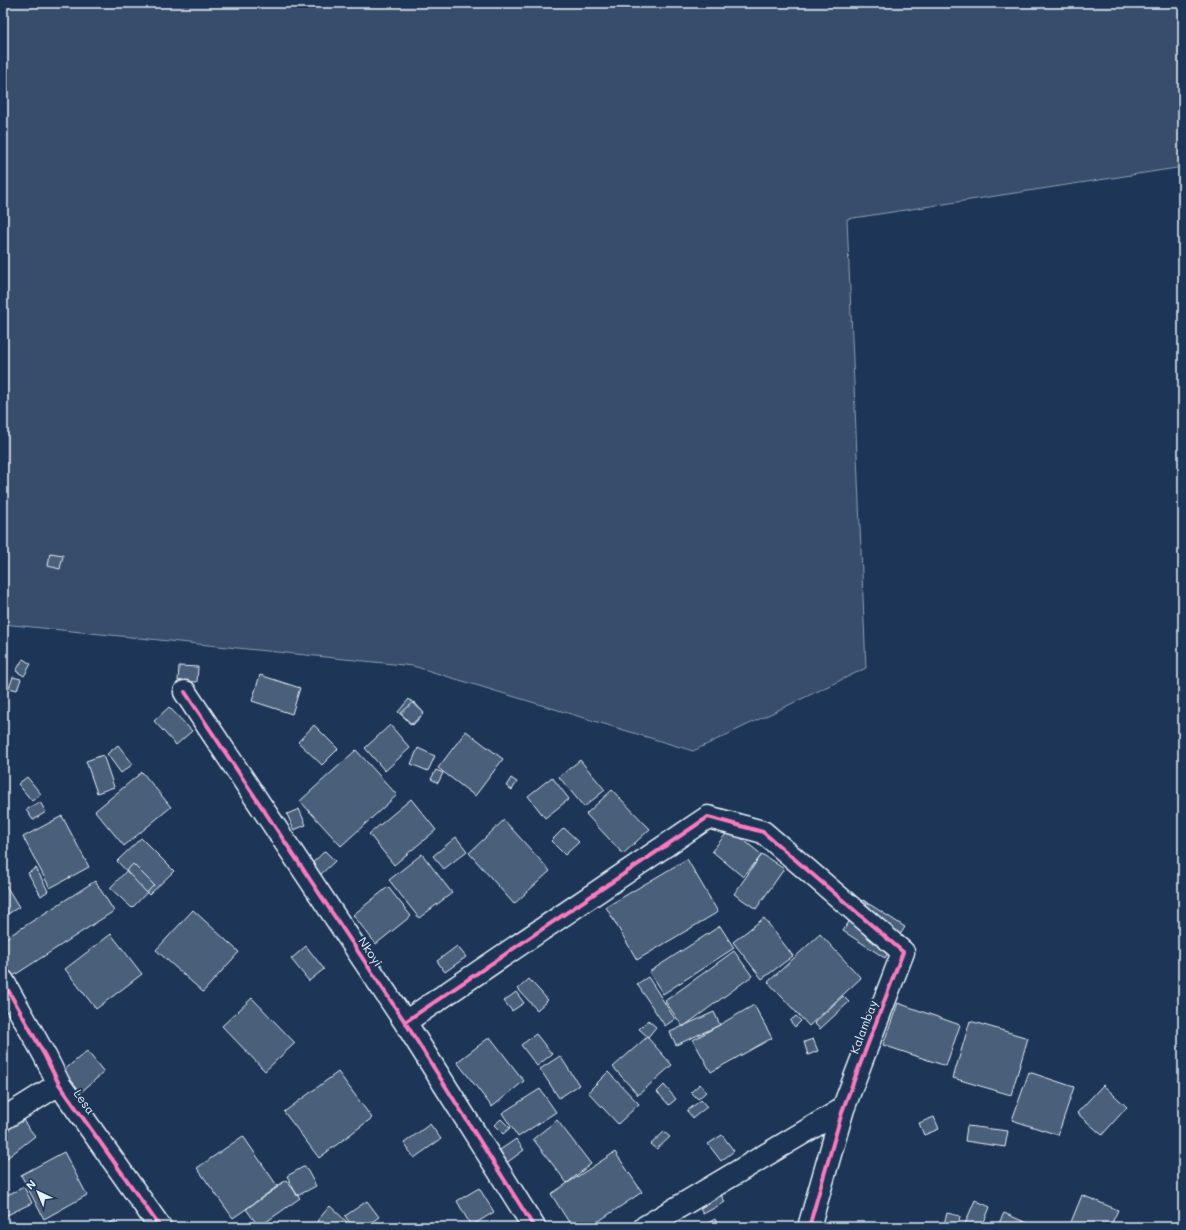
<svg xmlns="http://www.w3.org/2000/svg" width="1186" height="1230" font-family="Mali,sans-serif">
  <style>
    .green { fill: #374d6c; stroke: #909fb2 }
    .building { fill: #495e7a; stroke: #e8f1f8 }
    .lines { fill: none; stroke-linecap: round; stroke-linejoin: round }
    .minor-casing { stroke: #e8f1f8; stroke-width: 25 }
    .minor { stroke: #1d3557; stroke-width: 22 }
    .cycleway-casing { stroke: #1d3557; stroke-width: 6 }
    .cycleway { stroke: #fd7abc; stroke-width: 4 }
    .labels { text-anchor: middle; stroke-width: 4; stroke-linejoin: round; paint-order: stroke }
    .street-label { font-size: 12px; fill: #e8f1f8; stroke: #1d3557 }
  </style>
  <rect width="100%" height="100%" fill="#1d3557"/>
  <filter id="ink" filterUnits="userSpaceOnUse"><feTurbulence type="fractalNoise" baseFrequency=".025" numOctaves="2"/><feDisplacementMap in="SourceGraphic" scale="8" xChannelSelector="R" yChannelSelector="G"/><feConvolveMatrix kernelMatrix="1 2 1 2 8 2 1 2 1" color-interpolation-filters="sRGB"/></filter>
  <g filter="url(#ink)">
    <path class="green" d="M 3,3 L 1183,3 L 1183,167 L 847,219 L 866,668 L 693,751 L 413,666 L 3,624 Z"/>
    <path class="building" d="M 50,553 L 63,555 L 60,569 L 48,566 Z
      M 23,659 L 31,664 L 24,676 L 16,671 Z
      M 179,666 L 198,667 L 197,682 L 178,681 Z
      M 260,675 L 300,688 L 292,714 L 252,701 Z
      M 13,677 L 21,679 L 17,690 L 9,688 Z
      M 409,699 L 424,713 L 413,725 L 398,712 Z
      M 414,702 L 424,713 L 411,725 L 401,713 Z
      M 169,707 L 192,731 L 176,745 L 154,721 Z
      M 314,725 L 338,749 L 322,765 L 298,742 Z
      M 390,725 L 410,748 L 385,771 L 365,748 Z
      M 466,731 L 503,759 L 475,796 L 438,768 Z
      M 118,745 L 133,764 L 121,773 L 107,754 Z
      M 418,748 L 435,756 L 428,771 L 411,764 Z
      M 356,750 L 397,795 L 341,846 L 300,801 Z
      M 103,755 L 114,787 L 97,793 L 86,761 Z
      M 580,760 L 605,790 L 584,807 L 559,777 Z
      M 436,770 L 443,773 L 438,783 L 431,779 Z
      M 142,772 L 171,807 L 124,846 L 95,811 Z
      M 27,777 L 41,794 L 32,801 L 18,784 Z
      M 552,777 L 569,799 L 545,818 L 528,796 Z
      M 511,778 L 517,782 L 512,790 L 506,786 Z
      M 612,790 L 650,829 L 623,854 L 586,814 Z
      M 411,799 L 436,830 L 394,865 L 369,834 Z
      M 40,802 L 46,812 L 33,820 L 26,810 Z
      M 299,809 L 306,825 L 294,830 L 287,814 Z
      M 62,816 L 89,867 L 50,888 L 23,837 Z
      M 504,820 L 550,871 L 514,904 L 469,853 Z
      M 564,828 L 579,842 L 565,855 L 551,841 Z
      M 730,829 L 762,855 L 743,877 L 712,851 Z
      M 456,837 L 467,851 L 444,869 L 433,856 Z
      M 141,838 L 174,871 L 149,895 L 117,861 Z
      M 325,851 L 335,861 L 317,878 L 307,868 Z
      M 422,854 L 452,893 L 419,918 L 389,880 Z
      M 762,854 L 784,869 L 756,909 L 734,894 Z
      M 687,859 L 718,912 L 637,960 L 606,907 Z
      M 133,864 L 154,885 L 132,908 L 110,888 Z
      M 36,868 L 48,891 L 41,896 L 28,873 Z
      M 3,881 L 19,907 L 3,917 Z
      M 95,881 L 114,911 L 10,978 L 3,968 L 3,940 Z
      M 388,887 L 411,916 L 376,944 L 353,915 Z
      M 863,900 L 905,927 L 885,958 L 843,931 Z
      M 193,910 L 239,952 L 203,992 L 156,950 Z
      M 764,918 L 793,956 L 762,979 L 733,942 Z
      M 720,926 L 734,948 L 663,994 L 649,972 Z
      M 111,934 L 142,974 L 96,1009 L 65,969 Z
      M 820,934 L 861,978 L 809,1026 L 768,982 Z
      M 306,946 L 324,969 L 309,981 L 291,959 Z
      M 457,946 L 466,957 L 445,972 L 437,961 Z
      M 734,951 L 752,976 L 683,1027 L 665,1001 Z
      M 648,977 L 675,1019 L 665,1026 L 637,984 Z
      M 529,979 L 548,1000 L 537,1010 L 518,989 Z
      M 516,992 L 524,1003 L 512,1011 L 504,1001 Z
      M 843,996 L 849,1002 L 820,1029 L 814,1023 Z
      M 252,998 L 295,1043 L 265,1071 L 222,1026 Z
      M 898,1003 L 960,1025 L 946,1066 L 883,1045 Z
      M 754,1005 L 772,1038 L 711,1072 L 693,1040 Z
      M 714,1012 L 720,1025 L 676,1045 L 670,1032 Z
      M 796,1016 L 801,1021 L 795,1027 L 790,1021 Z
      M 648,1020 L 656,1027 L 648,1037 L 639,1029 Z
      M 970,1021 L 1028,1038 L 1011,1095 L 953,1078 Z
      M 536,1034 L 552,1054 L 537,1066 L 521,1045 Z
      M 490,1037 L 524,1081 L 492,1107 L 457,1062 Z
      M 647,1037 L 672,1065 L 638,1095 L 613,1067 Z
      M 813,1039 L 818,1051 L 808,1055 L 804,1042 Z
      M 87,1051 L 104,1072 L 81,1092 L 63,1071 Z
      M 560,1056 L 579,1085 L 559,1098 L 540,1069 Z
      M 338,1072 L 372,1118 L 319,1158 L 284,1112 Z
      M 608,1072 L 639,1104 L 618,1124 L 588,1092 Z
      M 1029,1072 L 1074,1087 L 1058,1135 L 1012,1120 Z
      M 700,1084 L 706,1092 L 698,1099 L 691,1092 Z
      M 664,1085 L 676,1099 L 669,1105 L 657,1092 Z
      M 1103,1085 L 1127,1107 L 1102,1135 L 1077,1113 Z
      M 540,1089 L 556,1112 L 518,1137 L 502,1113 Z
      M 701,1100 L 707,1107 L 693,1118 L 687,1111 Z
      M 934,1117 L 939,1129 L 924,1135 L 919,1123 Z
      M 21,1118 L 35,1136 L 7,1158 L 3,1153 L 3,1131 Z
      M 501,1119 L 510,1128 L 503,1134 L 494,1125 Z
      M 557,1120 L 591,1164 L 567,1183 L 533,1139 Z
      M 430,1124 L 441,1139 L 414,1158 L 404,1143 Z
      M 967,1126 L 1008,1131 L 1005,1147 L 965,1141 Z
      M 664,1132 L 670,1137 L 657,1149 L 651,1144 Z
      M 722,1135 L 734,1151 L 721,1161 L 708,1144 Z
      M 243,1136 L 278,1187 L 233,1218 L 197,1168 Z
      M 516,1139 L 524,1150 L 505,1164 L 497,1152 Z
      M 64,1152 L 87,1195 L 44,1219 L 21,1175 Z
      M 615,1152 L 642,1192 L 590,1227 L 572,1227 L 551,1194 Z
      M 305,1166 L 316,1186 L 297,1196 L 287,1176 Z
      M 286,1180 L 300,1198 L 259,1227 L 246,1209 Z
      M 24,1187 L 32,1203 L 3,1217 L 3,1197 Z
      M 479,1188 L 494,1212 L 471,1226 L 457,1201 Z
      M 720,1193 L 725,1202 L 703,1214 L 698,1205 Z
      M 1082,1195 L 1118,1210 L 1110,1227 L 1069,1227 Z
      M 975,1200 L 990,1207 L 982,1227 L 967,1227 L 964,1226 Z
      M 367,1201 L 379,1217 L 365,1227 L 353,1227 L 345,1216 Z
      M 330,1206 L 347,1222 L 342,1227 L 323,1227 L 317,1221 Z
      M 947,1213 L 960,1216 L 958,1227 L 943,1227 Z
      M 1004,1213 L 1036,1227 L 997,1227 Z
      M 715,1219 L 719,1227 L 701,1227 Z
      M 115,1220 L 120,1227 L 104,1227 Z"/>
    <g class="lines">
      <g class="minor-casing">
        <path id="minor" d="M 185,692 L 405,1022 L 534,1227
          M 3,981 L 45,1056 L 59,1084 L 160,1227
          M 405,1022 L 708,817 L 763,832 L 903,952 L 843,1109 L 809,1227
          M 3,1119 L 59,1084
          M 645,1227 L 843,1109"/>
      </g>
      <use href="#minor" class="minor"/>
      <g class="cycleway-casing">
        <path id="cycleway" d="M 185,692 L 405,1022 L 534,1227
          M 3,981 L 45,1056 L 59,1084 L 160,1227
          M 405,1022 L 708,817 L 763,832 L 903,952 L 843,1109 L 809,1227"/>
      </g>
      <use href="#cycleway" class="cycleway"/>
    </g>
  </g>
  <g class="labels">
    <g class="street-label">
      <text transform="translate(370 952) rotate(56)" y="4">Nkoyi</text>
      <text transform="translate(864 1027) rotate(-69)" y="4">Kalambay</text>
      <text transform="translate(84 1102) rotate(55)" y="4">Lesa</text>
    </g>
  </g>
  <rect width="1186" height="1230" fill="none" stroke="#1d3557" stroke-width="16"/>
  <rect x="8" y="8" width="1170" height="1214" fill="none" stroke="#e8f1f8" stroke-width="1.5" filter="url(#ink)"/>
  <g transform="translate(38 1192) rotate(316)" stroke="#1d3557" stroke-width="3" paint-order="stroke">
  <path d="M0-3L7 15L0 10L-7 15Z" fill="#e8f1f8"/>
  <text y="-6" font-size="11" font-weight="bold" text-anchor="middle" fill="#e8f1f8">N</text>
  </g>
</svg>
